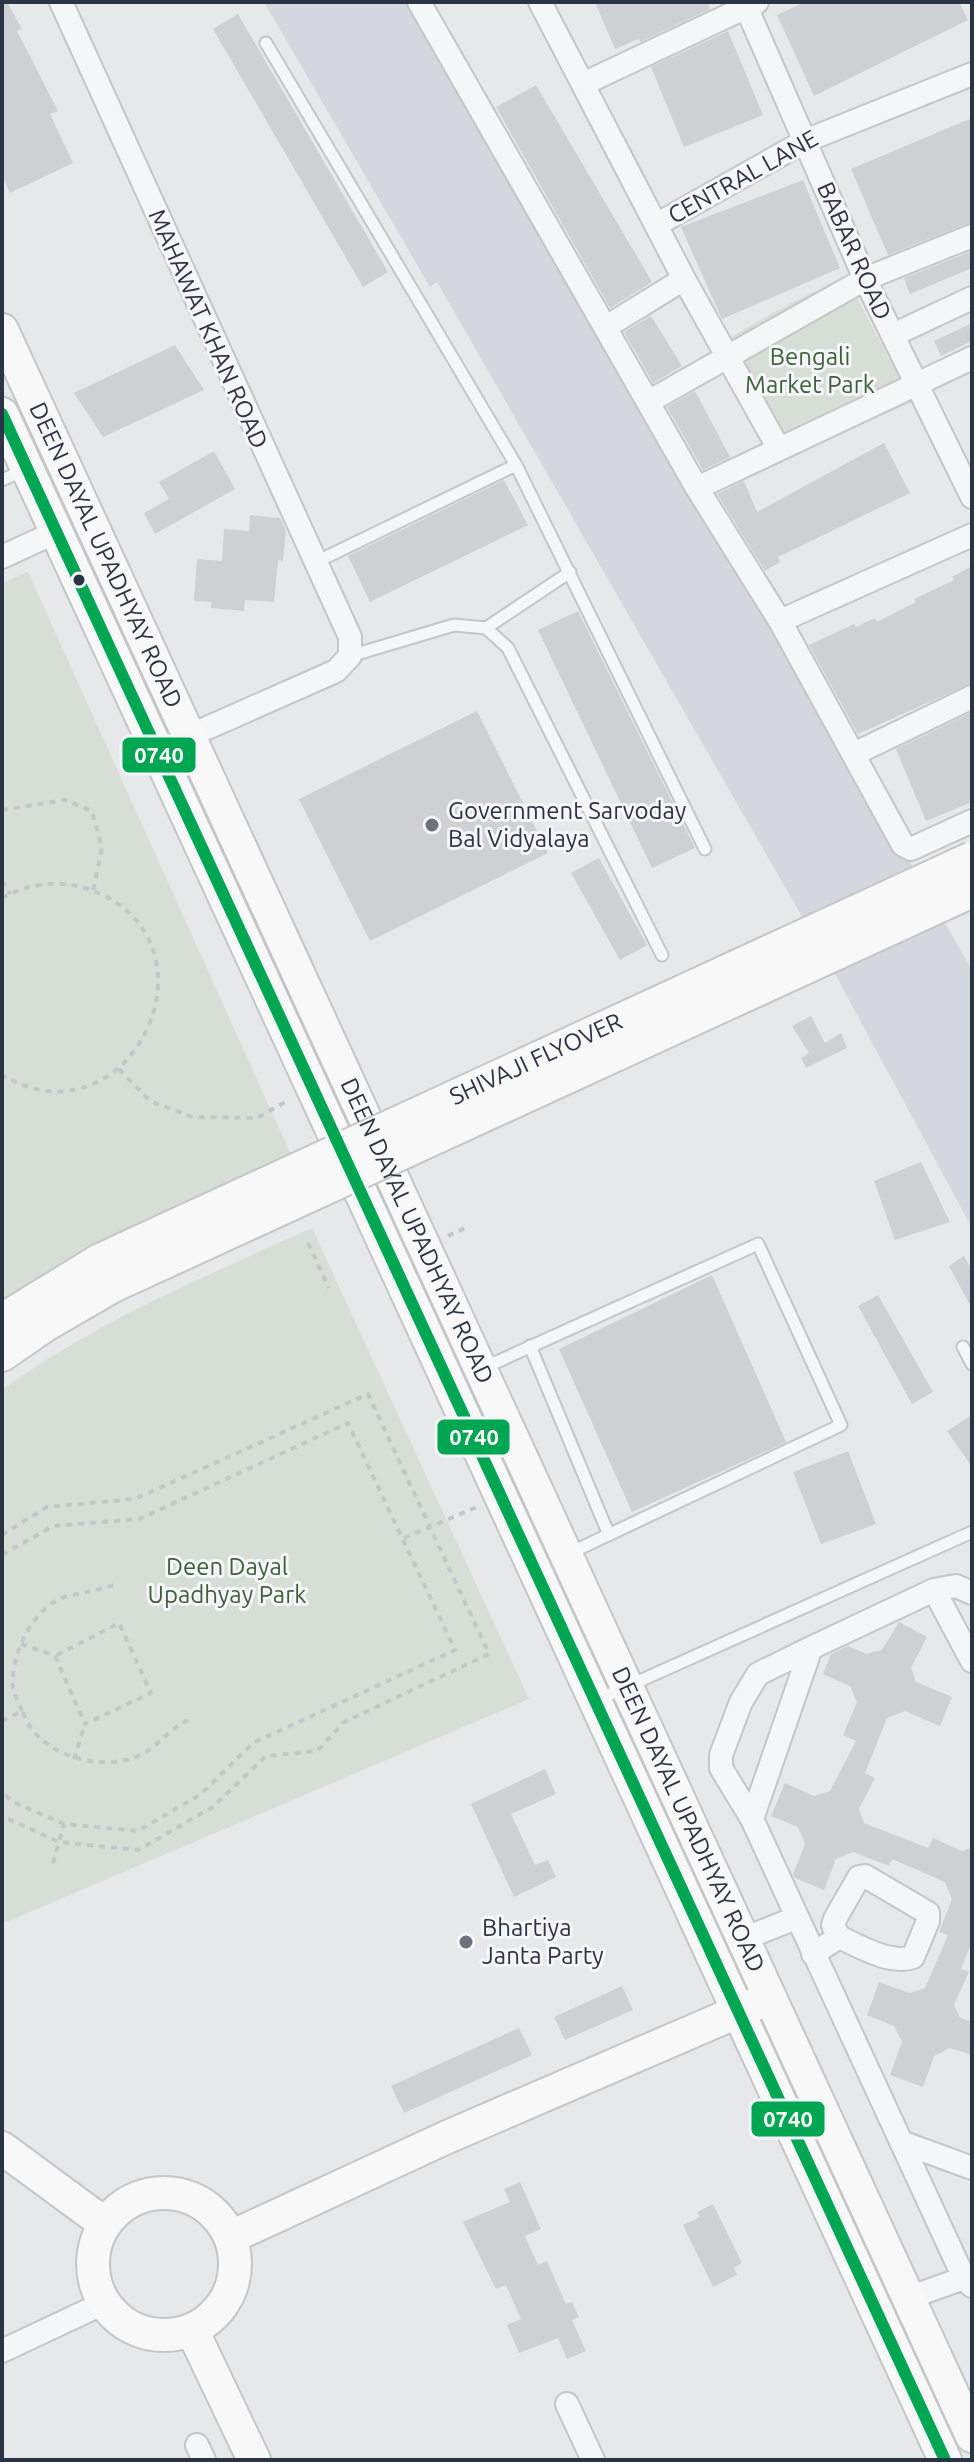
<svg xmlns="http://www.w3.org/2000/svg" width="974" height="2462" font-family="Ubuntu,sans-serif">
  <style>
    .built { fill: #d4d7dd }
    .green { fill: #d6ded6 }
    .building { fill: #ced0d3 }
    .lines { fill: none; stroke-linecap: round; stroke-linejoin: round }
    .lane-casing { stroke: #c4c6c8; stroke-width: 15 }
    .street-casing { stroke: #c4c6c8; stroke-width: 26 }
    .secondary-casing { stroke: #c4c6c8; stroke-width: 36 }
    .path { stroke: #c5c6ca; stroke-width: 4; stroke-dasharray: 6 6; stroke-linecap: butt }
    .lane { stroke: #f5f6f7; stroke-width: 11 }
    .street { stroke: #f5f6f7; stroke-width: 22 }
    .secondary { stroke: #f8f8f8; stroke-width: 32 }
    .secondary-bridge-casing { stroke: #c4c6c8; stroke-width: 36; stroke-linecap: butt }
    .secondary-bridge { stroke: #f8f8f8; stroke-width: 32 }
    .bus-1-casing { stroke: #f4f6f9; stroke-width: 18 }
    .bus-1 { stroke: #00a651; stroke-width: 12 }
    .bus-dot { fill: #2b3445; stroke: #f4f6f9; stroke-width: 3 }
    .poi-dot { fill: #6c737f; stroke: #f4f6f9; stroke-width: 3 }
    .labels { text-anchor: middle; stroke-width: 6; stroke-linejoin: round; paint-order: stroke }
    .street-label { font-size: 24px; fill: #2b3445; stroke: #f4f6f9 }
    .park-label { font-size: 24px; fill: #3f6138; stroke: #f4f6f9 }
    .poi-label { font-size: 24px; fill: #2b3445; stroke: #f4f6f9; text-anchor: start }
    .line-badge { stroke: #f4f6f9; stroke-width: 3 }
    .badge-label { font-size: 22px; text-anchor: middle; font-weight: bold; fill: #fff }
  </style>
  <rect width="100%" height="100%" fill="#e6e8ea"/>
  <path class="built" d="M 264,2 L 412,2 L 664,434 L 972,970 L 972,1228 L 835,974 L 437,282 L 430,287 Z"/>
  <path class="green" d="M 846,277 L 912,402 L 777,460 L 713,347 L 789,304 Z
    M 28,572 L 292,1157 L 70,1260 L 2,1300 L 2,583 Z
    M 312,1228 L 529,1699 L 2,1924 L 2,1390 C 97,1321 206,1276 312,1228 Z"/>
  <path class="building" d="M 2,2 L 7,2 L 22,29 L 17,31 L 58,111 L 50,114 L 73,163 L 10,193 L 2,176 Z
    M 595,2 L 708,2 L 710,9 L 640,42 L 639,39 L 615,49 Z
    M 805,2 L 959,2 L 968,20 L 814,96 L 777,15 Z
    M 238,14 L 388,272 L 363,287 L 213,29 Z
    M 728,31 L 763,115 L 684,147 L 651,67 Z
    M 536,85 L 652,282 L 610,308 L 496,107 Z
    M 972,118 L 972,222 L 888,255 L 851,169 Z
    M 803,180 L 840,268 L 722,319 L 681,227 Z
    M 972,251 L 972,268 L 910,294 L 904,278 Z
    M 651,316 L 682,366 L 653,383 L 624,332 Z
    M 972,323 L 972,341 L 941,356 L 934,341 Z
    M 175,345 L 204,390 L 103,437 L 74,393 Z
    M 695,391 L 730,457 L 703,470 L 667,407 Z
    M 884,443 L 910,493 L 778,557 L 780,562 L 765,571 L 717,494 L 744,481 L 757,512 Z
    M 214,451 L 235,489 L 155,534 L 144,513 L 169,499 L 159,482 Z
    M 504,480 L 528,525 L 370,602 L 348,556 Z
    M 250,515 L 280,518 L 286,530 L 283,561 L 278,560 L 274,602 L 245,600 L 244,611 L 211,608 L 211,602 L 194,601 L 197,559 L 222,561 L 224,529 L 249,531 Z
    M 972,566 L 972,683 L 858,734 L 809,645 L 854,624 L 856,627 L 875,618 L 877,622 L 916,602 L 914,599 L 954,580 L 952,577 Z
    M 578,611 L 695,848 L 652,868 L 538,630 Z
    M 477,711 L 548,853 L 370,941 L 299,799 Z
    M 970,713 L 972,802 L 926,821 L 896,749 Z
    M 599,858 L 647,945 L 620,960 L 571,873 Z
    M 811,1016 L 825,1043 L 841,1033 L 847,1048 L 806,1068 L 801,1058 L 809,1053 L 792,1026 Z
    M 921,1162 L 950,1222 L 895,1240 L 874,1181 Z
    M 964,1256 L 972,1270 L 972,1309 L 949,1266 Z
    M 712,1275 L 786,1442 L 632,1512 L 559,1349 Z
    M 878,1295 L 933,1392 L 912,1404 L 858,1306 Z
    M 972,1415 L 972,1467 L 947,1431 Z
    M 848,1451 L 876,1524 L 821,1544 L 793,1472 Z
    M 899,1622 L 927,1637 L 911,1668 L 916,1682 L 952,1697 L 940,1726 L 905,1711 L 887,1718 L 865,1773 L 875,1778 L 859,1809 L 864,1823 L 928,1848 L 933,1838 L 962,1851 L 972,1848 L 972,1942 L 961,1969 L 969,1972 L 954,2005 L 960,2018 L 972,2022 L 972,2055 L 950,2048 L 934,2056 L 923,2087 L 890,2075 L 902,2042 L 894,2026 L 867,2015 L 879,1982 L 909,1993 L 925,1988 L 948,1935 L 939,1932 L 952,1899 L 945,1882 L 892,1859 L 889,1866 L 853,1852 L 836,1859 L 824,1890 L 795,1878 L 793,1874 L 805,1844 L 798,1827 L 771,1816 L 785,1783 L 814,1796 L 830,1791 L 856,1741 L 843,1735 L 857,1702 L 850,1686 L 823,1674 L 831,1654 L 848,1646 L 866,1654 L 882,1650 Z
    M 545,1769 L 556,1794 L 511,1814 L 535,1865 L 548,1860 L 556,1877 L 514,1897 L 471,1804 Z
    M 622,1986 L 633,2010 L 565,2040 L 554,2017 Z
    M 519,2028 L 532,2055 L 404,2113 L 391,2086 Z
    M 520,2182 L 541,2229 L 525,2236 L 538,2265 L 547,2261 L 566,2304 L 572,2302 L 579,2317 L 572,2320 L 586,2351 L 567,2359 L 558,2338 L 519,2353 L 507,2325 L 521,2319 L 506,2285 L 496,2289 L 463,2222 L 510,2202 L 504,2189 Z
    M 713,2204 L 742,2263 L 734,2267 L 737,2275 L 713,2287 L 683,2225 L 700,2217 L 697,2212 Z"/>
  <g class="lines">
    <g class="lane-casing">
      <path id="lane" d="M 266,43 L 516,465 L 705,849
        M 2,480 L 27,469
        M 314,563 L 516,465
        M 486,628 L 570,572
        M 350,656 L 454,625 L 486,628 L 508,648 L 662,955
        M 530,1346 L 609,1535
        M 963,1347 L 972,1364
        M 481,1369 L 758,1244 L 841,1425 L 570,1553
        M 597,1700 L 972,1532"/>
    </g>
    <g class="street-casing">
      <path id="street" d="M 61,2 L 350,637 L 350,656 L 336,671 L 189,736
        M 419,2 L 697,488 L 780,621 L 903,845 L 911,849 L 972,821
        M 540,2 L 656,225
        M 744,2 L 865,279 L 972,497
        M 583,84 L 757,2
        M 684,279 L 779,449
        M 606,327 L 684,279 L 656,225 L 805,141 L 972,74
        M 893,335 L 972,298
        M 648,402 L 865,279 L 972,236
        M 697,488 L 972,358
        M 2,557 L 56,532
        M 780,621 L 972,535
        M 854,754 L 972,697
        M 934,1590 L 972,1661
        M 752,1819 L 721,1768 L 721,1755 L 741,1702 L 758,1674 L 811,1648
        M 743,1939 L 796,1918
        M 813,1954 L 839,1937 C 859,1946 890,1965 913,1957 L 928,1921 L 928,1913 L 865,1876 L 859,1877 L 835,1919 L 833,1925 L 839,1937
        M 901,2142 L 972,2168
        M 964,2278 L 752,1819 L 811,1648 L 934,1590 L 956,1586 L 972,1593
        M 908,2298 L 964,2278 L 972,2286
        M 2,2351 L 104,2303
        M 567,2404 L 593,2460
        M 197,2445 L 204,2460"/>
    </g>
    <g class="secondary-casing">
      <g id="secondary">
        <path id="s1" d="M 2,330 L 972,2436"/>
        <path d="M 2,414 L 945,2460"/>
        <path d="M 2,1320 L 100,1260"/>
        <path d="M 2,1355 L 44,1326 L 113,1286"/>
        <path d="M 2,2148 L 105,2224"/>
        <circle cx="164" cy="2264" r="71"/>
        <path d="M 231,2237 L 445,2138 L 758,2003"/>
        <path d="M 192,2330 L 254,2460"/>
      </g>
    </g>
    <path class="path" d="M 2,810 L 65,800 L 92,811 L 102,848 L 93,891
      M 2,881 L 10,894
      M 2,898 C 29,883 61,879 91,890 C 229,941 131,1151 2,1075
      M 119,1069 L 150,1101 L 193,1117 L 257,1118 L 289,1100
      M 448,1236 L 469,1226
      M 308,1243 L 329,1288
      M 2,1535 L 47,1507 L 135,1499 L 368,1394 L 489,1654 L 344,1722 L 317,1751 L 266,1756 L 213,1807 L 138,1850 L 59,1842 L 2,1816
      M 404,1538 L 477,1507
      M 2,1555 L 53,1526 L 139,1519 L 348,1423 L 455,1650 L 253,1743 L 201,1794 L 138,1831 L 64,1824 L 13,1802 L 2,1792
      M 21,1644 L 55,1656 L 85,1724 L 151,1693 L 119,1623 L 55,1656
      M 22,1711 C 19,1704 14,1695 13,1688 C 10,1655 33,1607 65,1597 C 84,1592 101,1590 119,1583
      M 2,1721 L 22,1711 C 26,1718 29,1727 34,1732 C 61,1762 115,1773 149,1750 C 163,1740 171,1728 188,1720
      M 74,1759 L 85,1724
      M 53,1863 L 64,1824"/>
    <use href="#lane" class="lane"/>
    <use href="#street" class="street"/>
    <use href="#secondary" class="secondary"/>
    <g class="secondary-bridge-casing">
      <g id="secondary-bridge">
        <path id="s2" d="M 100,1260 L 972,858"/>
        <path d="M 113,1286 L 972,891"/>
      </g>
    </g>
    <use href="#secondary-bridge" class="secondary-bridge"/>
    <g class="bus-1-casing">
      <path id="bus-1" d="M 2,414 L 945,2460"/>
    </g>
    <use href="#bus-1" class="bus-1"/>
  </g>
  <circle class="bus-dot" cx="79" cy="580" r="7"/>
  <g class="poi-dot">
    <circle cx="432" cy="825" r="8"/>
    <circle cx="466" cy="1942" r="8"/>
  </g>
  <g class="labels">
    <g class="street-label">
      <text transform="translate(743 177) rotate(-29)" y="8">CENTRAL LANE</text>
      <text transform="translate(854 251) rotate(66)" y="8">BABAR ROAD</text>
      <text transform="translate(208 329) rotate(66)" y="8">MAHAWAT KHAN ROAD</text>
      <text dy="8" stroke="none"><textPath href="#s1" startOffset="248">DEEN DAYAL UPADHYAY ROAD</textPath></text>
      <text dy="8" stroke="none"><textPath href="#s2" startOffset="480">SHIVAJI FLYOVER</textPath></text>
      <text dy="8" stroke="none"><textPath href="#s1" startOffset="992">DEEN DAYAL UPADHYAY ROAD</textPath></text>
      <text dy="8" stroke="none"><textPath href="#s1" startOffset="1640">DEEN DAYAL UPADHYAY ROAD</textPath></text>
    </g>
    <g class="park-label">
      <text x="810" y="365">Bengali<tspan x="810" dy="28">Market Park</tspan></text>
      <text x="227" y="1575">Deen Dayal<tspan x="227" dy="28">Upadhyay Park</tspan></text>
    </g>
    <g class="poi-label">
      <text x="448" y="819">Government Sarvoday<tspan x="448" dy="28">Bal Vidyalaya</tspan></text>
      <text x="482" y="1936">Bhartiya<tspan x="482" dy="28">Janta Party</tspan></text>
    </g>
  </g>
  <g class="line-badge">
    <rect x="121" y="736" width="76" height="38" rx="8" fill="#00a651"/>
    <rect x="436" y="1418" width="75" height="38" rx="8" fill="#00a651"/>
    <rect x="750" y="2100" width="76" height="38" rx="8" fill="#00a651"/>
  </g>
  <g class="badge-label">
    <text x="159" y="763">0740</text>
    <text x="474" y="1445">0740</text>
    <text x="788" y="2127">0740</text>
  </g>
  <rect width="974" height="2462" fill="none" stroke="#2b3445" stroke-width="8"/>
</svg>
